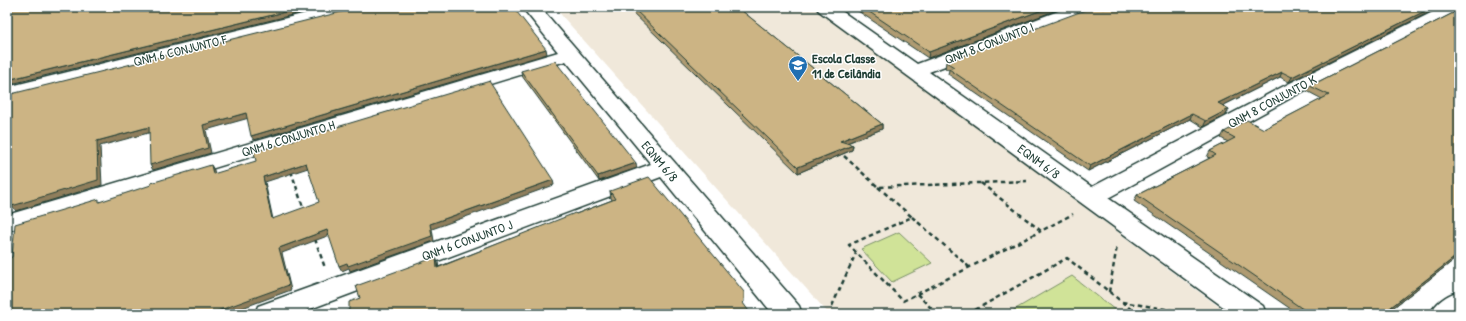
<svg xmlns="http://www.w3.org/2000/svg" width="1466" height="321" font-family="'Patrick Hand',sans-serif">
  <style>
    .built { fill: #f0e8da }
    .green { fill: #d0e398; stroke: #789066 }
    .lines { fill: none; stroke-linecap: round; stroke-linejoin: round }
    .minor-casing { stroke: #1f3d34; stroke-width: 3 }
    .path { stroke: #1f3d34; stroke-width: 2.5; stroke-dasharray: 4.5 3.5; stroke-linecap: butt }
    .minor { fill: #fff; fill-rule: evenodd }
    .wall { fill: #af9b72; stroke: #1f3d34 }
    .shaded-wall { fill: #8f7e5c; stroke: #1f3d34 }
    .building { fill: #ccb484; stroke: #1f3d34; fill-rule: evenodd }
    .labels { text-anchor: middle; stroke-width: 3; stroke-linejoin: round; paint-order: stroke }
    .street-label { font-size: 13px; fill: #1f3d34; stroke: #fff }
    .poi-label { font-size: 13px; font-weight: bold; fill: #1f3d34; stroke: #fff; text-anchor: start }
  </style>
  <rect width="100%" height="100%" fill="#fff"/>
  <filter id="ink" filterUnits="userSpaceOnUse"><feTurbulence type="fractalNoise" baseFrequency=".025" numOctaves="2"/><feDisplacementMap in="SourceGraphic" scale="8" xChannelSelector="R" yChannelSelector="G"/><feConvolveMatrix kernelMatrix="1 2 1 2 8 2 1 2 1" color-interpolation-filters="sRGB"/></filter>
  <g filter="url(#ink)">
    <path class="built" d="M 554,7 L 813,7 L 1229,314 L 829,314 Z"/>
    <path class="green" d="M 899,232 L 932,263 L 892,282 L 861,249 Z
      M 1072,276 L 1120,314 L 1007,314 Z"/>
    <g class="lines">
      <g class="minor-casing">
        <path id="minor" d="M 331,7 L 361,7 L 358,11 L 7,99 L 7,87 Z
          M 522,7 L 540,7 L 799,306 L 802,314 L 773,314 L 661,177 L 297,314 L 255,314 L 258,306 L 651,164 L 566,61 L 7,231 L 7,215 L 558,52 Z
          M 816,7 L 836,7 L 917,64 L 1069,7 L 1094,7 L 1091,11 L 929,72 L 1092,187 L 1284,86 L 1443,7 L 1459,7 L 1459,12 L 1298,94 L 1108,198 L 1263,306 L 1266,314 L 1233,314 L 819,11 Z
          M 1459,291 L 1459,314 L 1430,314 C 1436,302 1447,295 1459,291 Z"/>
      </g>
      <path class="path" d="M 844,156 L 878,187 L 1027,181
        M 291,171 L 304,210
        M 981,183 L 1041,231 L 1073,214
        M 878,187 L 912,217 L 849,245 L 903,301 L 1041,231
        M 912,217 L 969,267
        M 315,239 L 325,268
        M 1109,292 L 1117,246
        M 917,294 L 937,314
        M 1122,302 L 1196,314
        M 832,306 L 856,253
        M 968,314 L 1067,258 L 1137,314"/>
      <use href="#minor" class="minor"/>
    </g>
    <path class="wall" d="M 627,7 L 737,7 L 882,124 L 882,129 L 847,143 L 853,145 L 852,150 L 798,173 Z
      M 852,7 L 1065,7 L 928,58 Z
      M 1440,7 L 1289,82 L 1280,77 L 1222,106 L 1229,109 L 1226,115 L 1203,127 L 1190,119 L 1088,171 L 948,74 L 949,70 L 945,68 L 946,62 L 1103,9 Z
      M 1459,10 L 1459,256 L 1385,314 L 1298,314 L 1134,201 L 1137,195 L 1210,158 L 1207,157 L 1210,151 L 1228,142 L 1221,138 L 1224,132 L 1264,129 L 1322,99 L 1307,91 L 1310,86 Z
      M 521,71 L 637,168 L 599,181 L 522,76 Z
      M 610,191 L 744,305 L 349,310 L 360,298 L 438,263 L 438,267 L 612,200 L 611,198 Z"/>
    <path class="shaded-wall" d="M 305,7 L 325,7 L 7,85 L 7,80 Z
      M 1050,7 L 1065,7 L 928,58 L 929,52 Z
      M 1433,7 L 1440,7 L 1289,82 L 1292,77 Z
      M 546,49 L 547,54 L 254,140 L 251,136 Z
      M 1282,72 L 1280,77 L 1216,109 L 1218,103 Z
      M 1229,109 L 1226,115 L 1203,127 L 1206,121 Z
      M 246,113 L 249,118 L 206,130 L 211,153 L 153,170 L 150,165 L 203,125 Z
      M 1192,114 L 1190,119 L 1088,171 L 1090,166 Z
      M 882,124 L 882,129 L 839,146 L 840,141 Z
      M 149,127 L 152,132 L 100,146 L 102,185 L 16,211 L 12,206 L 97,141 Z
      M 853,145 L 852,150 L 798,173 L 798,167 Z
      M 306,163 L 308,168 L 265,182 L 274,224 L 272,219 L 263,177 Z
      M 636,163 L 637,168 L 599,181 L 598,176 Z
      M 211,165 L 214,170 L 216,179 L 213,174 Z
      M 553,180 L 554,185 L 432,229 L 434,241 L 350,271 L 349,268 L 342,271 L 339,266 L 430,224 Z
      M 11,199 L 15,204 L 7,207 L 7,201 Z
      M 327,230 L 330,235 L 282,253 L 291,290 L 226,314 L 209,314 L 279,248 Z
      M 1459,254 L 1459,256 L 1385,314 L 1382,314 Z
      M 436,257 L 438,263 L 440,274 L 437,268 Z"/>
    <path class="building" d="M 7,7 L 305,7 L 7,80 Z
      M 357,7 L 513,7 L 546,49 L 251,136 L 246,113 L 203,125 L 208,148 L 150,165 L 149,127 L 97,141 L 98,180 L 12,206 L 11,199 L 7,201 L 7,95 L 357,8 Z
      M 632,7 L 737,7 L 746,14 L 882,124 L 840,141 L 853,145 L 798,167 Z
      M 862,7 L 1050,7 L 929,52 Z
      M 1093,7 L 1099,7 L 1103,9 L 1108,7 L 1433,7 L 1292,77 L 1282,72 L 1218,103 L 1229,109 L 1206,121 L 1192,114 L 1090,166 L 949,69 L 954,67 L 946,62 Z
      M 1459,10 L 1459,254 L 1382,314 L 1310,314 L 1137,195 L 1216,155 L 1210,151 L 1235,138 L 1224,132 L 1247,120 L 1264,129 L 1329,95 L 1310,86 Z
      M 555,61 L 636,163 L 598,176 L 521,71 Z
      M 489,81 L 553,180 L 430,224 L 432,236 L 348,266 L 347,263 L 339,266 L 327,230 L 279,248 L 289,285 L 209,314 L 7,314 L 7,259 L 12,257 L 15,224 L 99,199 L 99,202 L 151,185 L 151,183 L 211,165 L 213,174 L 256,161 L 254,152 L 490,81 ZM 306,163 L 319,202 L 272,219 L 263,177 Z
      M 649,177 L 744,292 L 744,302 L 743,303 L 751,314 L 339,314 L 349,310 L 349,302 L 360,298 L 356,286 L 436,257 L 437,268 L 575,213 L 576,214 L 615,199 L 610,191 Z"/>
  </g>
  <defs>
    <g id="school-pin" transform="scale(1)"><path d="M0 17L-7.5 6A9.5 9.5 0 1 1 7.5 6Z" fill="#1f6fb2" stroke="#fff"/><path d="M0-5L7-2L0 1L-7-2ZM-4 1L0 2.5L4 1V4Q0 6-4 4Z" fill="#fff"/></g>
  </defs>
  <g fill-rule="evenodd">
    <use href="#school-pin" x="798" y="65"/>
  </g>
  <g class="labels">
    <g class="street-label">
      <text transform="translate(989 43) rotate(-21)" y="5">QNM 8 CONJUNTO I</text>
      <text transform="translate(180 50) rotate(-14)" y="5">QNM 6 CONJUNTO F</text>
      <text transform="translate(1272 101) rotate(-28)" y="5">QNM 8 CONJUNTO K</text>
      <text transform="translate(288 138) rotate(-17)" y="5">QNM 6 CONJUNTO H</text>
      <text transform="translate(660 161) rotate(50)" y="5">EQNM 6/8</text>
      <text transform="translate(1039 161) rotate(36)" y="5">EQNM 6/8</text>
      <text transform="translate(467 240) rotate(-20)" y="5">QNM 6 CONJUNTO J</text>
    </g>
    <g class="poi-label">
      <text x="812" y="63">Escola Classe<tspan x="812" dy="15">11 de Ceilândia</tspan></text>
    </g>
  </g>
  <rect width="1466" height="321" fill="none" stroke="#fff" stroke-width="24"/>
  <rect x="12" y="12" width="1442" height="297" fill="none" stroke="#1f3d34" stroke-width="1.5" filter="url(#ink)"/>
</svg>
